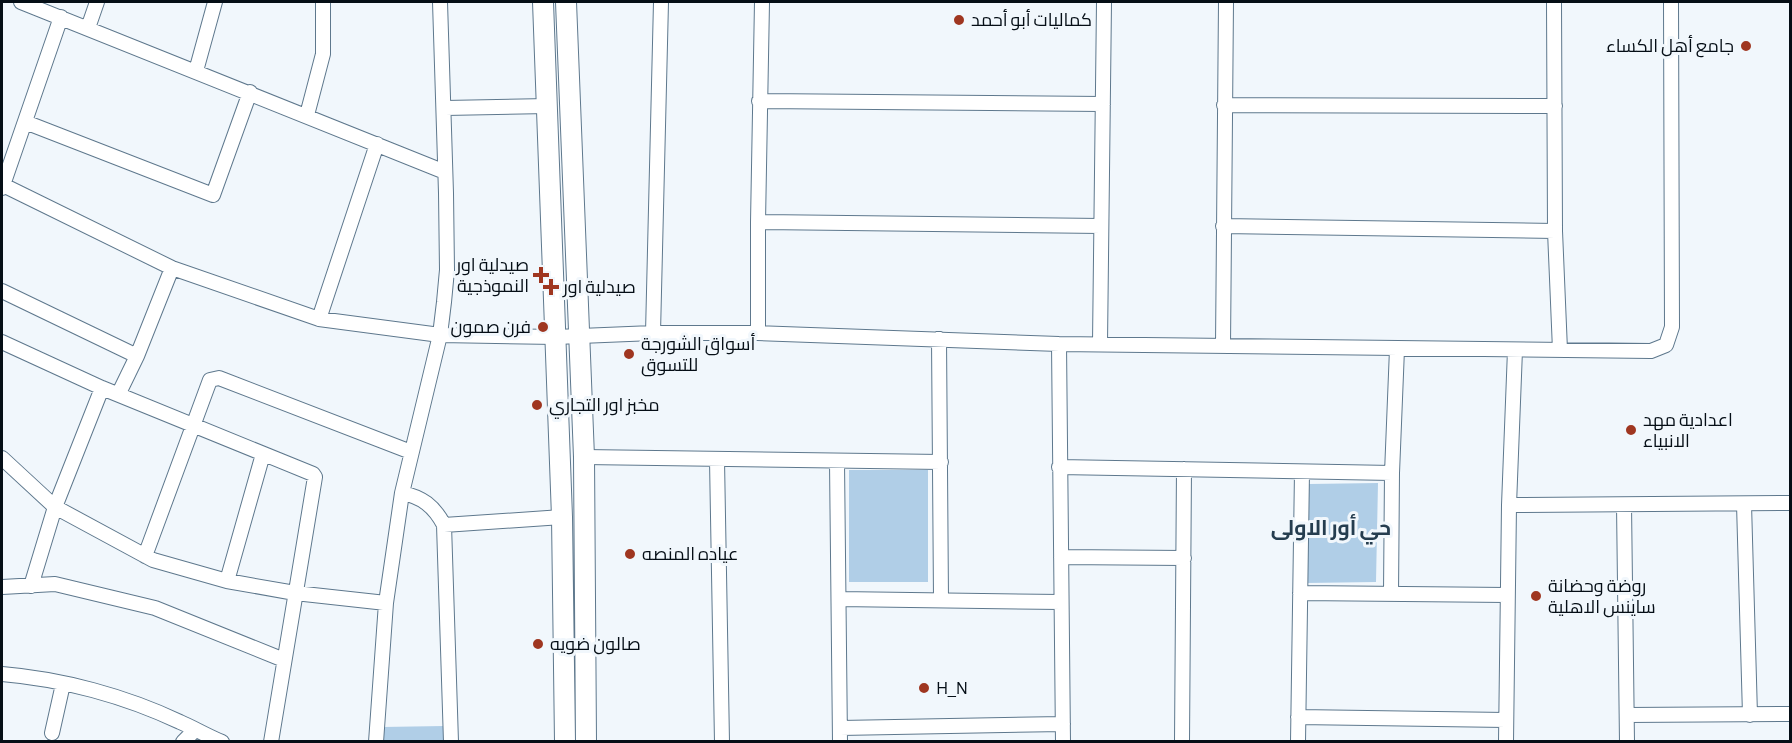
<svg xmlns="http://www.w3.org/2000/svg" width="1792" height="743" font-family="'Alegreya Sans',Cairo,sans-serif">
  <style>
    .green { fill: #b0cee7 }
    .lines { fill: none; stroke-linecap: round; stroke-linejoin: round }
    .street-casing { stroke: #5e788d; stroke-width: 16 }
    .secondary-casing { stroke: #5e788d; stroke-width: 22 }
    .street { stroke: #fff; stroke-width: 14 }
    .secondary { stroke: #fff; stroke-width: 20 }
    .poi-dot { fill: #9f3620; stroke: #f1f7fc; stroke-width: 2 }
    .labels { text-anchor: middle; stroke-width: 6; stroke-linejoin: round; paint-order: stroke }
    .poi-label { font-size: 18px; fill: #050e16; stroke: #f1f7fc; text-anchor: start }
    .quarter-label { font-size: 21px; font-weight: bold; fill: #253d4f; stroke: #f1f7fc }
  </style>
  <rect width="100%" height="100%" fill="#f1f7fc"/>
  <path class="green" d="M 849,470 L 928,470 L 928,582 L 849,582 Z
    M 1378,483 L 1376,582 L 1306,583 L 1309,484 Z
    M 444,726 L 444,741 L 381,742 L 382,727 Z"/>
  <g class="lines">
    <g class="street-casing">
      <path id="street" d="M 21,2 L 445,172
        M 1554,2 L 1555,231 L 1560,350
        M 88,28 L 97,2
        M 196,71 L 215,2
        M 759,101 L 1103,104
        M 1224,105 L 1555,106
        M 445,108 L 548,106
        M 307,115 L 323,54 L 323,2
        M 25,122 L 213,195 L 250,92
        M 3,185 L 172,268 L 319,319 L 440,335 L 556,337 L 653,333 L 758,333 L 1059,344 L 1651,351 L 1666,345 L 1672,327 L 1671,2
        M 2,188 L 61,17
        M 758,222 L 1101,226
        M 1223,226 L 1555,231
        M 2,291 L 137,356
        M 319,319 L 377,144
        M 653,333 L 661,2
        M 758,333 L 758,222 L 762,2
        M 939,339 L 941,599
        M 2,342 L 102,388 L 313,474 L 315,477 L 271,742
        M 1100,343 L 1104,2
        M 1059,344 L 1063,742
        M 1223,346 L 1226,2
        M 119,393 L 137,356 L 172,268
        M 584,457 L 941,462
        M 2,458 L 55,507 L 153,560 L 227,581 L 295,593 L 386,603
        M 717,460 L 722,742
        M 837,462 L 840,742
        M 1059,467 L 1392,473
        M 402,493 C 422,497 434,506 444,525 L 451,742
        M 1744,504 L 1750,715
        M 1509,505 L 1790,503
        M 1624,505 L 1627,742
        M 444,525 L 562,517
        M 145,556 L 210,380 L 219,378 L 411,452
        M 1061,557 L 1184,558
        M 227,581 L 263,454
        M 31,586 L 55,507 L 102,388
        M 2,587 L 55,584 L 155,608 L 284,660
        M 1300,593 L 1507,595
        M 1391,594 L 1392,473 L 1397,349
        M 839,599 L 1061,602
        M 2,674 C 62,679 125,696 180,722 C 194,728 207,736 222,742
        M 1627,715 L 1790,714
        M 1298,717 L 1506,720
        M 840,728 L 1063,724
        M 52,733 L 63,684
        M 183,742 L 195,730
        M 376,742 L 386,603 L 402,493 L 440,335 L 444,302 L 447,270 L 446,193 L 440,2
        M 1182,742 L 1184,469
        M 1298,742 L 1302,472
        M 1506,742 L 1509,505 L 1515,350"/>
    </g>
    <g class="secondary-casing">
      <path id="secondary" d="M 543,2 L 562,517 L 565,742
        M 566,2 L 584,457 L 586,742"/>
    </g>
    <use href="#street" class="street"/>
    <use href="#secondary" class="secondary"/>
  </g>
  <g class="poi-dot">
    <circle cx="959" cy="20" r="6"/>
    <circle cx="1746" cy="46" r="6"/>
    <path d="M538 266h6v6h6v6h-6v6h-6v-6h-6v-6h6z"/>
    <path d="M548 278h6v6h6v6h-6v6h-6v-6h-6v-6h6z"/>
    <circle cx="543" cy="327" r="6"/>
    <circle cx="629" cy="354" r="6"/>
    <circle cx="537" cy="405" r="6"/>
    <circle cx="1631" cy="430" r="6"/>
    <circle cx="630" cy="554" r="6"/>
    <circle cx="1536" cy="596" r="6"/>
    <circle cx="538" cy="644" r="6"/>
    <circle cx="924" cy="688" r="6"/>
  </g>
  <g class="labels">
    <g class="poi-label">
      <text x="971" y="26">كماليات أبو أحمد</text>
      <text x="1734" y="52" text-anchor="end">جامع أهل الكساء</text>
      <text x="529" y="271" text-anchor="end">صيدلية اور<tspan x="529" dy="21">النموذجية</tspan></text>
      <text x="563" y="293">صيدلية اور</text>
      <text x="531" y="333" text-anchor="end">فرن صمون</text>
      <text x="641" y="350">أسواق الشورجة<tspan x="641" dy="21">للتسوق</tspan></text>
      <text x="549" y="411">مخبز اور التجاري</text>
      <text x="1643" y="426">اعدادية مهد<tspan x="1643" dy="21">الانبياء</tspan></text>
      <text x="642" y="560">عياده المنصه</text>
      <text x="1548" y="592">روضة وحضانة<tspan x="1548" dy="21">ساينس الاهلية</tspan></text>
      <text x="550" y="650">صالون ضويه</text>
      <text x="936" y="694">H_N</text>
    </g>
    <g class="quarter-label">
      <text x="1331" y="535">حي أور الاولى</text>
    </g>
  </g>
  <rect width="1792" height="743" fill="none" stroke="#050e16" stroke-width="6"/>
</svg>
